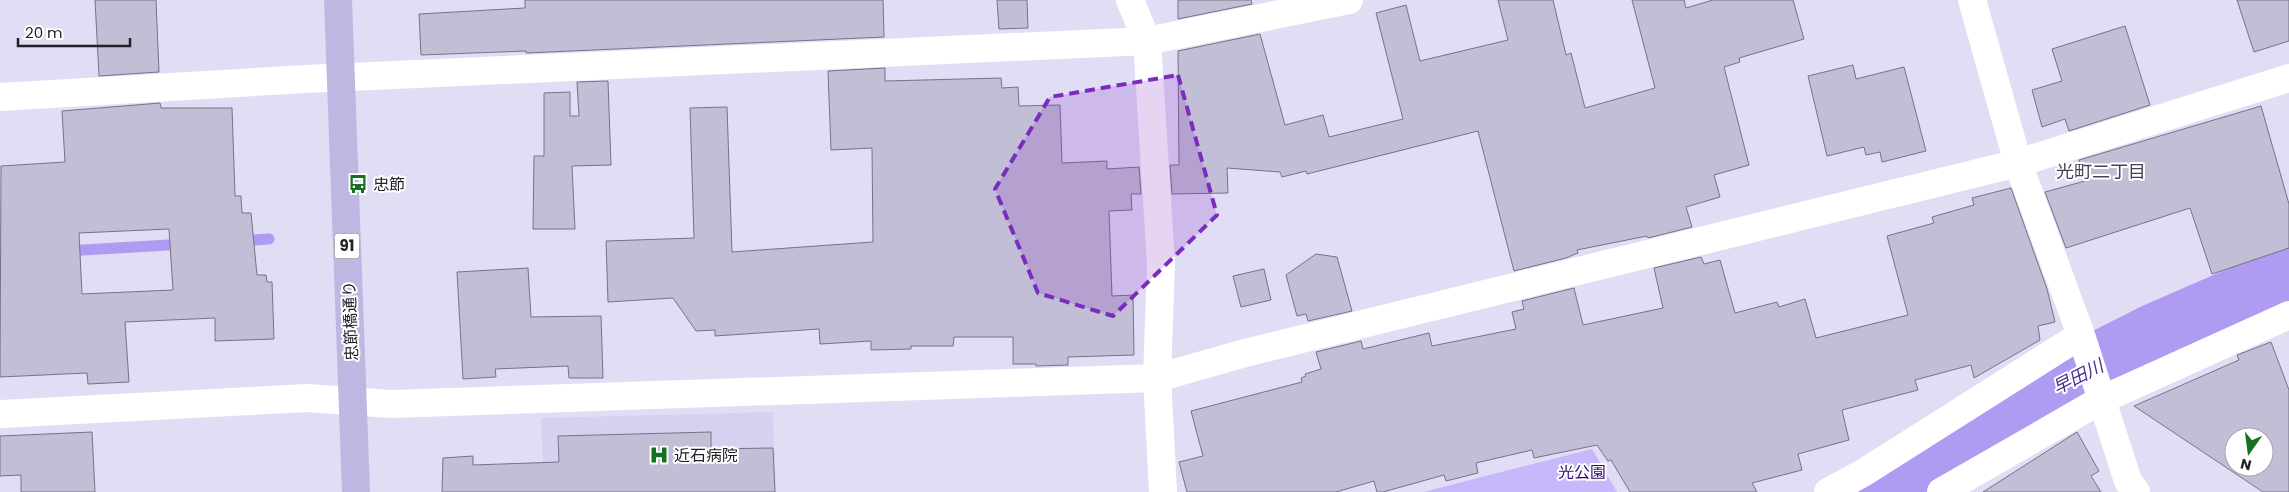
<svg xmlns="http://www.w3.org/2000/svg" width="2289" height="492" font-family="Poppins,'Noto Sans JP',sans-serif">
  <style>
    .built { fill: #d7d1f1 }
    .green { fill: #c6b8fb }
    .lines { fill: none; stroke-linecap: round; stroke-linejoin: round }
    .stream { stroke: #b09bf2; stroke-width: 11 }
    .river { stroke: #b09bf2; stroke-width: 68 }
    .building { fill: #c2bed5; stroke: #767287; fill-rule: evenodd }
    .minor { stroke: #fff; stroke-width: 28 }
    .major { stroke: #c0b6e2; stroke-width: 28 }
    .marked { fill: #7b2cbf; fill-opacity: 0.2; stroke: #7b2cbf; stroke-width: 4; stroke-dasharray: 10 6; stroke-linejoin: round }
    .labels { text-anchor: middle; stroke-width: 4; stroke-linejoin: round; paint-order: stroke }
    .shield { fill: #fff; stroke: #646469; stroke-width: 1 }
    .shield-label { font-size: 15px; font-weight: bold; fill: #222129 }
    .poi-label { font-size: 16px; fill: #222129; stroke: #fff; text-anchor: start }
    .street-label { font-size: 16px; fill: #222129; stroke: #fff }
    .park-label { font-size: 16px; fill: #360870; stroke: #fff }
    .neighbourhood-label { font-size: 18px; fill: #464356; stroke: #fff }
    .water-label { font-size: 18px; font-style: italic; fill: #4d2a8d; stroke: #fff }
  </style>
  <rect width="100%" height="100%" fill="#e1ddf5"/>
  <path class="built" d="M 773,412 L 776,492 L 544,492 L 541,418 Z"/>
  <path class="green" d="M 1592,449 L 1617,492 L 1423,492 Z"/>
  <g class="lines">
    <path class="stream" d="M 238,241 L 269,239
      M 66,251 L 185,244"/>
    <path class="river" d="M 1876,492 L 2030,401 L 2152,339 L 2289,279"/>
  </g>
  <path class="building" d="M 95,0 L 156,0 L 159,72 L 99,76 Z
    M 525,0 L 883,0 L 884,37 L 526,53 L 526,51 L 421,55 L 419,14 L 525,8 Z
    M 997,0 L 1027,0 L 1028,28 L 999,29 Z
    M 1178,0 L 1251,0 L 1252,4 L 1178,19 Z
    M 1498,0 L 1553,0 L 1566,55 L 1571,53 L 1585,108 L 1655,88 L 1632,0 L 1684,0 L 1686,8 L 1713,0 L 1793,0 L 1804,39 L 1739,58 L 1740,62 L 1724,67 L 1749,165 L 1714,175 L 1720,197 L 1686,207 L 1692,227 L 1648,238 L 1647,236 L 1577,250 L 1578,253 L 1566,258 L 1514,271 L 1478,131 L 1307,174 L 1306,171 L 1282,177 L 1280,172 L 1227,168 L 1228,193 L 1172,194 L 1170,165 L 1179,165 L 1178,51 L 1260,34 L 1285,125 L 1323,115 L 1329,137 L 1403,119 L 1376,13 L 1406,5 L 1420,61 L 1508,40 Z
    M 2237,0 L 2289,0 L 2289,41 L 2254,52 Z
    M 2125,26 L 2150,105 L 2069,131 L 2065,119 L 2042,127 L 2032,90 L 2062,81 L 2052,49 Z
    M 1853,65 L 1856,79 L 1904,67 L 1926,151 L 1882,162 L 1880,152 L 1866,155 L 1864,147 L 1827,156 L 1808,76 Z
    M 885,68 L 885,81 L 1001,78 L 1002,88 L 1018,87 L 1019,106 L 1060,105 L 1062,163 L 1107,161 L 1107,169 L 1139,167 L 1141,194 L 1131,194 L 1132,210 L 1109,211 L 1112,296 L 1133,295 L 1134,355 L 1068,357 L 1068,365 L 1036,366 L 1036,364 L 1013,364 L 1013,337 L 954,337 L 953,346 L 911,346 L 911,349 L 871,350 L 871,341 L 820,344 L 819,329 L 715,336 L 715,330 L 696,331 L 673,298 L 608,302 L 606,241 L 694,238 L 690,108 L 727,107 L 732,252 L 873,242 L 872,148 L 831,150 L 828,71 Z
    M 608,81 L 611,165 L 572,166 L 575,229 L 533,229 L 534,156 L 544,156 L 544,93 L 570,92 L 570,116 L 579,116 L 577,82 Z
    M 160,103 L 161,108 L 232,108 L 235,196 L 241,196 L 242,213 L 251,213 L 257,275 L 266,275 L 267,282 L 272,282 L 274,339 L 215,341 L 215,318 L 125,322 L 129,382 L 88,384 L 87,373 L 0,377 L 1,166 L 65,162 L 62,111 ZM 169,229 L 173,290 L 82,294 L 79,233 Z
    M 2261,106 L 2289,204 L 2289,248 L 2212,274 L 2190,208 L 2066,248 L 2045,192 L 2085,181 L 2079,160 Z
    M 2011,188 L 2047,289 L 2055,322 L 2038,326 L 2040,340 L 1974,378 L 1971,365 L 1915,380 L 1918,390 L 1842,410 L 1849,440 L 1798,454 L 1802,470 L 1752,483 L 1757,492 L 1630,492 L 1611,460 L 1608,461 L 1597,445 L 1534,458 L 1532,450 L 1476,463 L 1478,473 L 1446,481 L 1444,475 L 1383,492 L 1377,492 L 1374,481 L 1336,492 L 1187,492 L 1179,462 L 1203,456 L 1191,411 L 1302,382 L 1301,378 L 1306,376 L 1305,374 L 1321,369 L 1316,352 L 1361,341 L 1363,349 L 1429,333 L 1432,346 L 1516,329 L 1512,312 L 1524,309 L 1522,301 L 1574,288 L 1583,325 L 1663,308 L 1654,268 L 1701,257 L 1704,264 L 1720,260 L 1735,313 L 1777,302 L 1779,307 L 1805,299 L 1816,338 L 1908,315 L 1887,236 L 1934,223 L 1932,217 L 1974,205 L 1972,198 Z
    M 1316,254 L 1337,257 L 1352,311 L 1308,321 L 1306,314 L 1297,316 L 1286,275 Z
    M 528,268 L 531,317 L 601,316 L 603,378 L 569,378 L 568,366 L 495,369 L 496,377 L 463,379 L 457,272 Z
    M 1264,269 L 1271,300 L 1241,307 L 1233,276 Z
    M 2271,342 L 2289,390 L 2289,492 L 2263,492 L 2134,406 L 2239,360 L 2237,355 ZM 2234,437 L 2264,437 L 2264,467 L 2234,467 Z
    M 92,432 L 95,492 L 21,492 L 21,475 L 0,476 L 0,436 Z
    M 711,432 L 711,449 L 773,448 L 775,492 L 442,492 L 443,458 L 473,456 L 473,465 L 559,462 L 558,436 Z
    M 2077,432 L 2099,471 L 2091,476 L 2101,492 L 1983,492 Z"/>
  <g class="lines">
    <path class="minor" d="M 1130,0 L 1147,41 L 1161,264 L 1157,378 L 1163,492
      M 1972,0 L 2018,163 L 2081,335 L 2128,481 L 2136,492
      M 0,97 L 306,79 L 1147,41 L 1349,0
      M 0,414 L 307,398 L 391,404 L 1157,378 L 1245,353 L 2018,163 L 2289,78
      M 1828,492 L 1863,473 L 2081,335
      M 1941,492 L 2101,400 L 2289,315"/>
    <path class="major" d="M 338,0 L 356,492"/>
  </g>
  <path class="marked" d="M 1178,75 L 1217,215 L 1113,316 L 1038,293 L 995,189 L 1050,97 Z"/>
  <defs>
    <g id="bus-bare" transform="scale(1.5)"><path d="M-5-6H5V4H4V6H2V4H-2V6H-4V4H-5ZM-3.5-4V0h7V-4ZM-3.5 1.2v1.5H-2V1.2ZM2 1.2v1.5H3.5V1.2Z" fill="#14711e" stroke="#fff" stroke-width="2.5" paint-order="stroke"/></g>
    <g id="hospital-bare" transform="scale(1.5)"><path d="M-5-5h3v3.5h4V-5h3V5h-3V1.5h-4V5h-3Z" fill="#14711e" stroke="#fff" stroke-width="2.5" paint-order="stroke"/></g>
  </defs>
  <g fill-rule="evenodd">
    <use href="#bus-bare" x="358" y="184"/>
    <use href="#hospital-bare" x="659" y="455"/>
  </g>
  <g class="labels">
    <rect class="shield" x="334.5" y="233.5" width="25" height="25" rx="4"/>
    <g class="shield-label">
      <text x="347" y="251">91</text>
    </g>
    <g class="poi-label">
      <text x="373" y="190">忠節</text>
      <text x="674" y="461">近石病院</text>
    </g>
    <g class="street-label">
      <text transform="translate(350 321) rotate(-92)" y="6">忠節橋通り</text>
    </g>
    <g class="park-label">
      <text x="1582" y="478">光公園</text>
    </g>
    <g class="neighbourhood-label">
      <text x="2101" y="178">光町二丁目</text>
    </g>
    <g class="water-label">
      <text transform="translate(2078 377) rotate(-27)" y="6">早田川</text>
    </g>
  </g>
  <g transform="translate(2249 452) rotate(194)"><circle r="24" fill="#ffffff" stroke="#a7a6a9"/>
  <path d="M0-4L9 19L0 12L-9 19Z" fill="#14711e"/>
  <text y="-8" font-size="14" font-weight="bold" text-anchor="middle" fill="#222129">N</text>
  </g>
  <path d="M18 38v8h112v-8" fill="none" stroke="#222129" stroke-width="2.5"/>
  <text x="25" y="38" font-size="15" fill="#222129" stroke="#ffffff" stroke-width="4" paint-order="stroke">20 m</text>
</svg>
